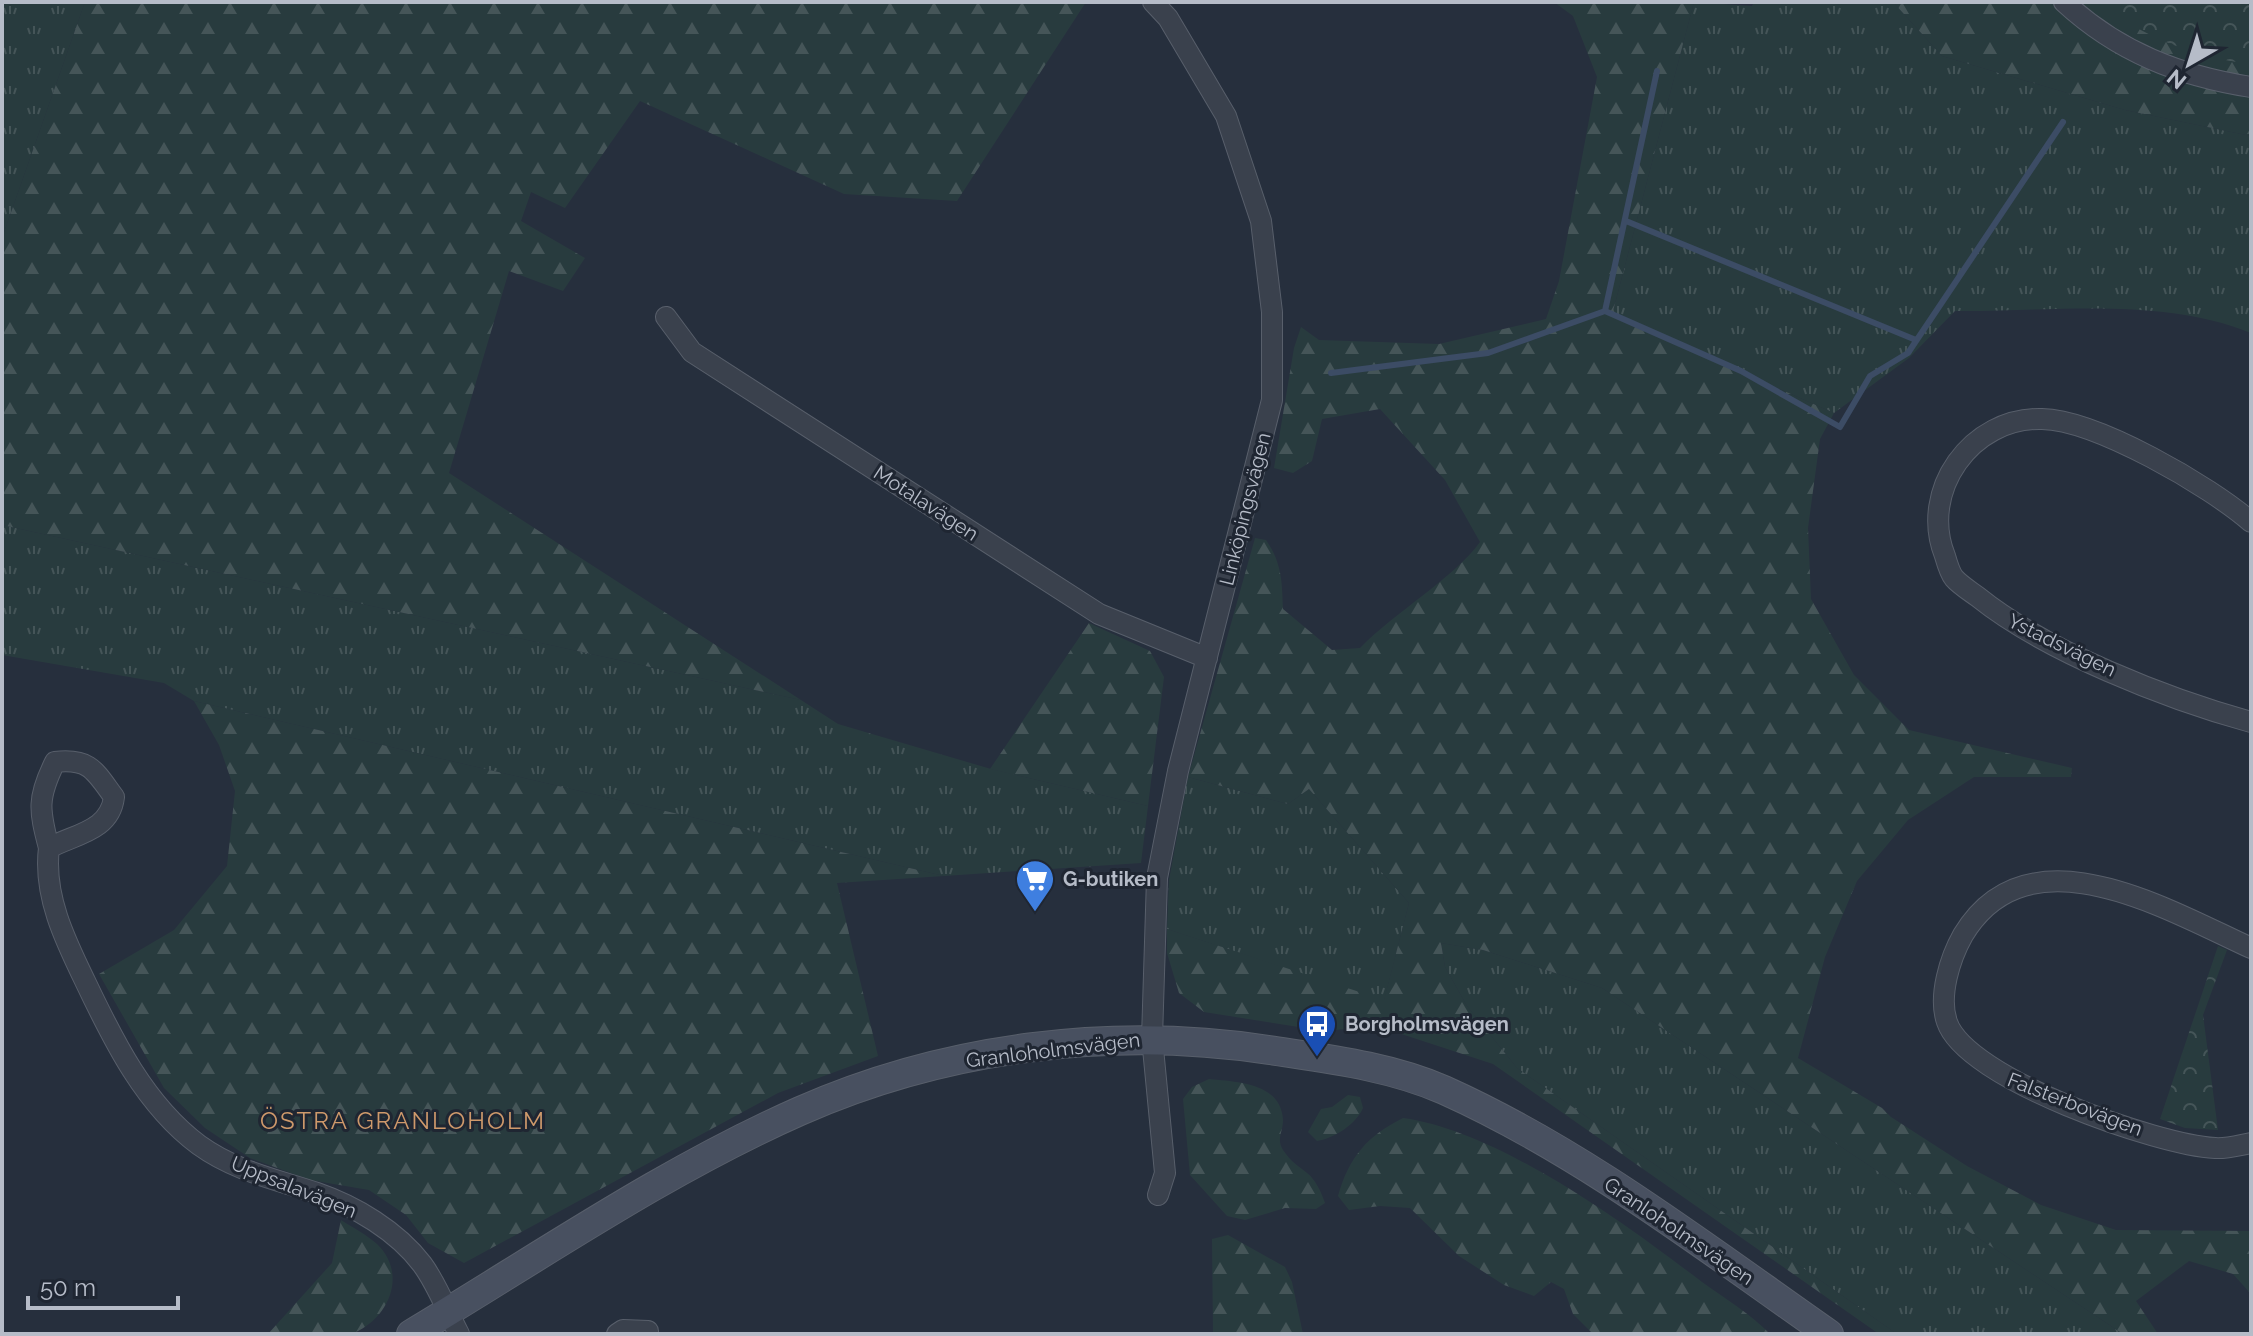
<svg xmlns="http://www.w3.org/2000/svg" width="2253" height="1336" font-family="Raleway,sans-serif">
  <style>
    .grass { fill: url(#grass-tufts) }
    .forest { fill: url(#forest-firs) }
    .park { fill: url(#park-crowns) }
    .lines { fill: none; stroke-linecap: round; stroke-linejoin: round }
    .stream { stroke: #3c4c65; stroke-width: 6 }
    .street-casing { stroke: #585f6b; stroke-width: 22 }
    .secondary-casing { stroke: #585f6b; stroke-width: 30 }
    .street { stroke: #3a414d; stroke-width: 20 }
    .secondary { stroke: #485060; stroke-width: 28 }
    .labels { text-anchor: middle; stroke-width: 6; stroke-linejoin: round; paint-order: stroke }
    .street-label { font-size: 20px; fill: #b6bcc8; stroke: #1f2632 }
    .poi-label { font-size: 20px; font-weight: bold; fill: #b6bcc8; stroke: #1f2632; text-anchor: start }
    .quarter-label { font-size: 24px; letter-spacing: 2px; fill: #ce996b; stroke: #1f2632 }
  </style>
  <defs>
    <pattern id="grass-tufts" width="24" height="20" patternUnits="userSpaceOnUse" patternTransform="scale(2)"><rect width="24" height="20" fill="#283b3e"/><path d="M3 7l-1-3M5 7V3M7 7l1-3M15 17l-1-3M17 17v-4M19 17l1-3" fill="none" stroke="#455558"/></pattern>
    <pattern id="forest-firs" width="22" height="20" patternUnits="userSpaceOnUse" patternTransform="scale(2)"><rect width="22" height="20" fill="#283b3e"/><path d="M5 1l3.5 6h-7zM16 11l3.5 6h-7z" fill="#455558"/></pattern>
    <pattern id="park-crowns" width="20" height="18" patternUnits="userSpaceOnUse" patternTransform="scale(2)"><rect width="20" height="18" fill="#283b3e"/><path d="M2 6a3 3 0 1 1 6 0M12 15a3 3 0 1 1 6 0" fill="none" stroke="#455558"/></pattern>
  </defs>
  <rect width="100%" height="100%" fill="#262f3d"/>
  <path class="grass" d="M 2,2 L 85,2 L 2,238 Z
    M 1694,2 L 1752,6 L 1754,2 L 1893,2 L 1942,56 L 2125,110 L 2251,136 L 2251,333 C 2161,296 2051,312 1955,311 L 1909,358 L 1834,413 L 1612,315 Z
    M 2,525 L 801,700 L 838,724 L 991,769 L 1148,806 L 1141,863 L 944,876 L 194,701 L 164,683 L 2,655 Z
    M 1188,777 L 1288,804 L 1309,789 L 1409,903 L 1384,1001 L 1167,929 L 1169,880 Z
    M 1441,943 L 1483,950 L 1602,988 L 2123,1334 L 1897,1334 L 1517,1068 L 1467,1006 L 1445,967 Z"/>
  <path class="forest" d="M 85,2 L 1086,2 L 957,201 L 844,194 L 640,101 L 565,208 L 531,192 L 521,221 L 585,258 L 563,291 L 509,271 L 449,473 L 801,700 L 2,525 L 2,238 Z
    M 1554,2 L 1694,2 L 1612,315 L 1834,413 L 1820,439 L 1808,528 L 1811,599 L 1854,675 L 1909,730 L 2072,768 L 2071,777 L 1974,777 L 1908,820 L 1857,881 L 1825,957 L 1798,1058 L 1882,1108 L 1891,1117 L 1967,1166 L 2041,1205 L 2116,1230 L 2251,1231 L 2251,1294 L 2233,1274 L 2189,1261 L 2136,1301 L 2158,1334 L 2123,1334 L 1602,988 L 1483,950 L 1441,943 L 1445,967 L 1467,1006 L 1517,1068 L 1897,1334 L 1879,1334 L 1493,1064 L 1377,1026 L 1324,1031 L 1204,1012 L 1179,993 L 1167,953 L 1167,929 L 1384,1000 L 1409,903 L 1309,789 L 1288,804 L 1188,777 L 1255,538 L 1266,540 C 1282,563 1282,582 1283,609 L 1332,650 L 1360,648 C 1395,612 1454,578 1480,542 L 1445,480 L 1380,409 L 1322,419 L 1312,461 L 1293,473 L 1274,468 L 1294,348 L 1301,327 L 1319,340 L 1439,344 L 1546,319 L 1559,281 L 1597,77 L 1573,16 Z
    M 1893,2 L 2251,2 L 2251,136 L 2125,110 L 1942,56 Z
    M 1089,623 L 1150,651 L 1164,677 L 1148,806 L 990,769 Z
    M 194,701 L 944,876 L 837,883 L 878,1056 L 778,1093 L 464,1263 L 428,1243 L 406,1215 L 369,1190 L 310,1180 L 250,1158 L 205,1128 L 164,1088 L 99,974 L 174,930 L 227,866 L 235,791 L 219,745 Z
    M 1209,1079 C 1238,1082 1281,1083 1283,1120 C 1283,1132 1276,1139 1283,1150 C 1300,1175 1312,1165 1325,1203 L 1316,1209 L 1285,1208 L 1245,1220 L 1227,1216 L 1190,1175 L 1183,1099 L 1192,1087 Z
    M 1348,1095 L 1360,1097 L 1363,1108 C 1356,1124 1335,1138 1317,1141 L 1308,1132 L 1321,1109 L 1332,1107 Z
    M 1403,1118 C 1499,1131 1626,1224 1702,1282 C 1724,1298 1751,1314 1770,1334 L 1593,1334 L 1573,1314 L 1564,1289 L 1551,1282 L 1534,1296 L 1504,1285 L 1459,1256 L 1410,1208 L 1380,1206 L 1349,1210 L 1338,1196 C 1349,1157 1367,1136 1403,1118 Z
    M 341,1220 C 352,1227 367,1235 377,1244 C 408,1274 389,1318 354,1333 C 336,1336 289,1334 268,1334 L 332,1263 Z
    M 1228,1235 L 1285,1267 L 1292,1282 L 1303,1334 L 1213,1334 L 1212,1239 Z"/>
  <path class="park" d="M 2095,2 L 2251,2 L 2251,64 C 2191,57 2144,36 2095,2 Z
    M 2218,946 L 2227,950 L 2203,1015 L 2218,1130 L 2185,1128 L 2160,1119 Z"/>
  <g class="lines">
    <path class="stream" d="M 1626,221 L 1916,340
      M 1605,311 L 1741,371 L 1840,427 L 1870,376 L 1908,353 L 2063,122
      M 1331,373 L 1488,353 L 1605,311 L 1657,71"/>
    <g class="street-casing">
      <path id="street" d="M 1153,2 L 1168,18 L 1226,116 L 1261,221 L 1272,312 L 1272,400 L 1178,771 L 1157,878 L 1152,1038 L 1165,1173 L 1158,1195
        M 2064,2 C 2118,52 2180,76 2251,87
        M 666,317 L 692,352 L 1099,614 L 1207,658
        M 2251,522 C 2210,486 2096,420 2042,419 C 1971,417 1919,491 1945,556 C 1947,563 1950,573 1954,578 C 1960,585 1970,591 1978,597 C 2045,651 2167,699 2251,722
        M 49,848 C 39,810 37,798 55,762 C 90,758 95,771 114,797 C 110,831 75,834 49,848 C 43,895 65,940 85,981 C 113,1040 145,1105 199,1145 C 235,1171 275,1179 317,1193 C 355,1206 397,1231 422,1264 C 437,1284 447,1311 459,1334
        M 2251,948 C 2166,909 2028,827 1963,935 C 1950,958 1938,996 1947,1022 C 1966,1079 2158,1145 2215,1148 C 2226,1149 2240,1145 2251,1143
        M 617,1334 L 623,1330 L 648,1331"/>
    </g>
    <g class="secondary-casing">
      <path id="secondary" d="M 411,1334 C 538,1258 664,1171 800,1111 C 945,1047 1112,1026 1269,1050 C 1328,1059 1389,1066 1444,1090 C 1582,1152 1706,1248 1829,1334"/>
    </g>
    <use href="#street" class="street"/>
    <use href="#secondary" class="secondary"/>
  </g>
  <defs>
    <g id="supermarket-pin" transform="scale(2)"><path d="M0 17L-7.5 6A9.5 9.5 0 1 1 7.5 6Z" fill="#3f7fe0" stroke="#1f2632"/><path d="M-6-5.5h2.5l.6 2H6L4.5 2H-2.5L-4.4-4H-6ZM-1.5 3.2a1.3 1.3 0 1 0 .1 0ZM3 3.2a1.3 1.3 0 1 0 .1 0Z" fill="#fff"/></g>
    <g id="bus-pin" transform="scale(2)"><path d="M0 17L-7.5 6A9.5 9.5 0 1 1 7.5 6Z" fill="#1a4fb4" stroke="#1f2632"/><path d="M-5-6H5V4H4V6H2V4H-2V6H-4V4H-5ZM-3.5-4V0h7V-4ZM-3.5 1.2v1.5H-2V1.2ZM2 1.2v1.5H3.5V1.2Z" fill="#fff"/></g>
  </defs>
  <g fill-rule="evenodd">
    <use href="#supermarket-pin" x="1035" y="879"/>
    <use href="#bus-pin" x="1317" y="1024"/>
  </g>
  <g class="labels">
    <g class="street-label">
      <text transform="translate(926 503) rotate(33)" y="7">Motalavägen</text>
      <text transform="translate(1245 509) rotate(-76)" y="7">Linköpingsvägen</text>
      <text transform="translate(2062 645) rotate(26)" y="7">Ystadsvägen</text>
      <text transform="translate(1053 1050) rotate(-7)" y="7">Granloholmsvägen</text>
      <text transform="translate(2075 1104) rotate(21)" y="7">Falsterbovägen</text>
      <text transform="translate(294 1187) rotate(22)" y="7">Uppsalavägen</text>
      <text transform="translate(1679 1231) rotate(34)" y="7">Granloholmsvägen</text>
    </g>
    <g class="poi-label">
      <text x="1063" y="886">G-butiken</text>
      <text x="1345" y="1031">Borgholmsvägen</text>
    </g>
    <g class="quarter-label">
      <text x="403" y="1129">ÖSTRA GRANLOHOLM</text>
    </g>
  </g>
  <rect width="2253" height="1336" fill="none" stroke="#b6bcc8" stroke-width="8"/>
  <g transform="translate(2189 64) rotate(219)" stroke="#1f2632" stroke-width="6" paint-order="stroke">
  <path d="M0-6L14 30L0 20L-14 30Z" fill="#b6bcc8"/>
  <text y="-12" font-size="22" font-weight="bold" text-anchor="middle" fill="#b6bcc8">N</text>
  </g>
  <path d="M28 1296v12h150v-12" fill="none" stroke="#b6bcc8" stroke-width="4"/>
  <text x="40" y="1296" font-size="24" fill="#b6bcc8" stroke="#1f2632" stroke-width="6" paint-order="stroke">50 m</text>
</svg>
